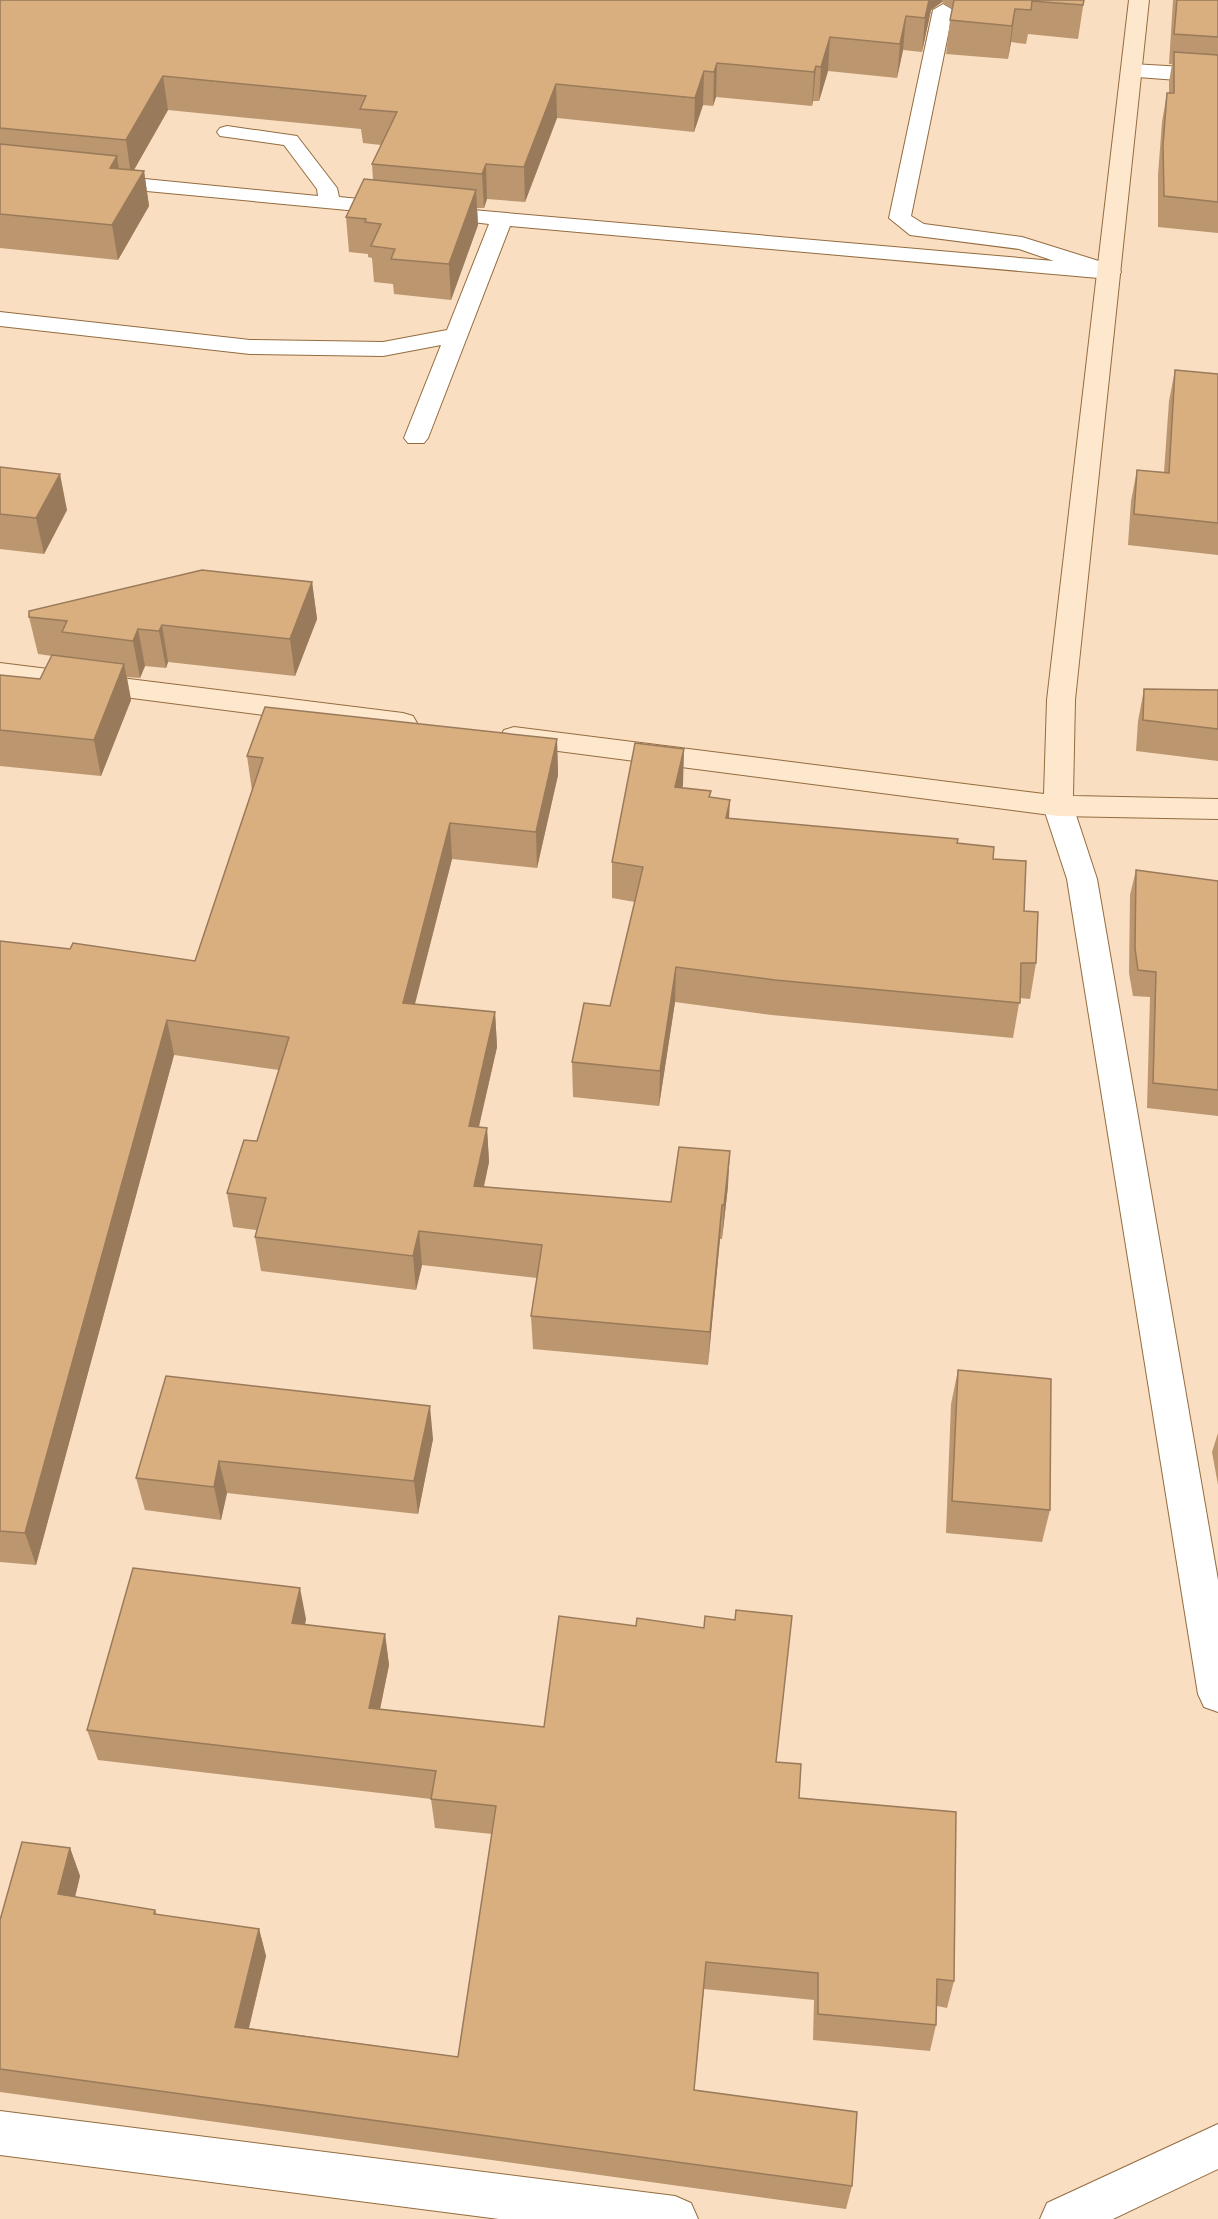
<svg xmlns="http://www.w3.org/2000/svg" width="1218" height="2219" font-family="'Exo 2',sans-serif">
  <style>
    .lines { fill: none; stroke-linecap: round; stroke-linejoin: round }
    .lane-casing { stroke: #946c3e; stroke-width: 2 }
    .street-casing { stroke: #946c3e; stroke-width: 2 }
    .secondary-casing { stroke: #946c3e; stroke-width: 2 }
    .lane { fill: #fff; fill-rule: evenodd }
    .street { fill: #fff; fill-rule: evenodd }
    .secondary { fill: #fde8ce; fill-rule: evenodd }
    .wall { fill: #bb966e }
    .shaded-wall { fill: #997a5a }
    .building { fill: #daaf80; stroke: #997a5a; stroke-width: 1.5 }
  </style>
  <rect width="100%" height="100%" fill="#f9dec2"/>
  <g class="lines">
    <g class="lane-casing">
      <path id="lane" d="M 943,4 L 953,10 L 911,216 L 924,224 L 1022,237 L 1118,267 L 1121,272 L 1118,277 L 1110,279 L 510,226 L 428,438 L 424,443 L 408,443 L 404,438 L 441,345 L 383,356 L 250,354 L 0,326 L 0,312 L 250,340 L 383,342 L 447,330 L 489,224 L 431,217 L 427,213 L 431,209 L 438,207 L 1054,261 L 1019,249 L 910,235 L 889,218 L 933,10 Z
        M 227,126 L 297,136 L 337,188 L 339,197 L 390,202 L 397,204 L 401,208 L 397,212 L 390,214 L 104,187 L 97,185 L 94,181 L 97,177 L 104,175 L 318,196 L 317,189 L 284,145 L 220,136 L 217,132 L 220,128 Z"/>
    </g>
    <g class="street-casing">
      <path id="street" d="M 1132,64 L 1218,69 L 1218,83 L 1124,76 L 1121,71 L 1124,66 Z
        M 1058,796 L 1068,799 L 1073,806 L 1097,879 L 1218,1580 L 1218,1712 L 1204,1707 L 1198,1694 L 1067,879 L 1043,806 L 1048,799 Z
        M 0,2111 L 675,2196 L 691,2203 L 698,2219 L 499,2219 L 0,2155 Z
        M 1218,2124 L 1218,2169 L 1113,2219 L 1040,2219 L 1047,2203 Z"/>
    </g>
    <g class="secondary-casing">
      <path id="secondary" d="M 1129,0 L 1149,0 L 1075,700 L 1073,796 L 1218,799 L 1218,819 L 1058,816 L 504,744 L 500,737 L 504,730 L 514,727 L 1044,794 L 1047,700 Z
        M 0,663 L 403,713 L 413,716 L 417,723 L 413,730 L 403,733 L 0,681 Z"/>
    </g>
    <use href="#lane" class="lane"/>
    <use href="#street" class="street"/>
    <use href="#secondary" class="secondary"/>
  </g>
  <path class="wall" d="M 0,0 L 1084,0 L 1078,39 L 1028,34 L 1026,44 L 1011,42 L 1008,59 L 946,54 L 950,20 L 952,9 L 942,2 L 931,10 L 922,52 L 903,50 L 897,78 L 828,71 L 819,101 L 813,101 L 812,106 L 716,97 L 713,106 L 703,105 L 694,132 L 557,118 L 525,202 L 487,199 L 484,208 L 477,208 L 478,225 L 451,300 L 394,294 L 393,284 L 374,282 L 372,258 L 368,257 L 368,254 L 349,252 L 346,217 L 373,180 L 372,164 L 381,145 L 363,143 L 361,129 L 168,110 L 134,170 L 144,171 L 149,206 L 118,260 L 0,248 Z
    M 1173,0 L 1218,0 L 1218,233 L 1158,227 L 1158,175 L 1162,122 L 1167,93 L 1169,93 L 1169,82 L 1172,64 L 1169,64 Z
    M 1175,370 L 1218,374 L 1218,555 L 1128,545 L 1131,501 L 1137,470 L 1164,472 L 1169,401 Z
    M 0,467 L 67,510 L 44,554 L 0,549 Z
    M 312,582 L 317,619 L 295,676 L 168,662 L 166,668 L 145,666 L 140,678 L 127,677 L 131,700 L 101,776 L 0,766 L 0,675 L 40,679 L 52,656 L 38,654 L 29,617 Z
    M 1144,689 L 1218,690 L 1218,761 L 1136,751 L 1138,721 Z
    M 557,739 L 558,775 L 537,868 L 452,859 L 415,1004 L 495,1012 L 497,1047 L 479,1127 L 487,1128 L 489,1162 L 484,1187 L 671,1202 L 728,1186 L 722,1239 L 720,1239 L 708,1365 L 533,1349 L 531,1316 L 537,1278 L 422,1265 L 416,1290 L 261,1271 L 255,1237 L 257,1230 L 233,1227 L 227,1193 L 257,1141 L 279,1070 L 174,1055 L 36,1565 L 0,1562 L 0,941 L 70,949 L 195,961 L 252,791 L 247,756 Z
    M 684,749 L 682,788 L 710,797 L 729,818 L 957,843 L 993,859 L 1024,911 L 1036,963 L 1030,999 L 1020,998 L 1013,1038 L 772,1015 L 675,1002 L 659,1106 L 573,1097 L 572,1062 L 610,1006 L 635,902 L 612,898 L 612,862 Z
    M 1136,870 L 1218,881 L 1218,1116 L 1147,1108 L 1150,997 L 1133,996 L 1129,973 L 1130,895 Z
    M 958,1370 L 1050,1510 L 1042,1542 L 946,1533 L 951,1404 Z
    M 166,1376 L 433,1439 L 418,1514 L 227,1493 L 221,1520 L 145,1510 L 136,1478 Z
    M 1218,1433 L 1218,1485 L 1212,1452 Z
    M 306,1619 L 305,1625 L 385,1634 L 389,1665 L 380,1709 L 776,1762 L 799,1798 L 954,1981 L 947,2008 L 937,2006 L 936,2025 L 930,2051 L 813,2040 L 814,2000 L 704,1989 L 694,2090 L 852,2186 L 846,2209 L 0,2092 L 0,1920 L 70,1848 L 80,1876 L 75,1897 L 155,1910 L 157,1915 L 259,1929 L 266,1956 L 249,2028 L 458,2057 L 492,1834 L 435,1828 L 431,1799 L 98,1760 L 87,1730 Z"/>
  <path class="shaded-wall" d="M 929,0 L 942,0 L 942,2 L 931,10 L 922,52 L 925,18 Z
    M 1015,9 L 1011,42 L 1008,59 L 1012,26 Z
    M 906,16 L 903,50 L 897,78 L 900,44 Z
    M 830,37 L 828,71 L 819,101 L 821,67 Z
    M 717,63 L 716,97 L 713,106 L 714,72 Z
    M 816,66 L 813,101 L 812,106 L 814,72 Z
    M 704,71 L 703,105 L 694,132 L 695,98 Z
    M 163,76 L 168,110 L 131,175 L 126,140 Z
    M 556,84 L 557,118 L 525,202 L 524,167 Z
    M 117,156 L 122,190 L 110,168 Z
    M 486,164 L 487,199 L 484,208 L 482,174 Z
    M 144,171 L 149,206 L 118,260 L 112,225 Z
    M 476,190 L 478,225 L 451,300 L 449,264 Z
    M 60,474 L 67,510 L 44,554 L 36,518 Z
    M 312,582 L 317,619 L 295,676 L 290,639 Z
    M 162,625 L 168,662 L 166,668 L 159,631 Z
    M 138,629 L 145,666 L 140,678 L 133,641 Z
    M 124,664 L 131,700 L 101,776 L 94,740 Z
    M 557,739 L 558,775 L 537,868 L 536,832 Z
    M 684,749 L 683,785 L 674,823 L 675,787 Z
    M 730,800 L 728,836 L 726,818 Z
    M 450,823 L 452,859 L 406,1038 L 403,1003 Z
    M 676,967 L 675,1002 L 659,1106 L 660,1071 Z
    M 495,1012 L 497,1047 L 471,1160 L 469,1126 Z
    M 167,1020 L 174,1055 L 36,1565 L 25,1533 Z
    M 487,1128 L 489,1162 L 476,1220 L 474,1186 Z
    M 730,1151 L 728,1186 L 722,1239 L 724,1205 Z
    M 722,1205 L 720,1239 L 708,1365 L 710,1332 Z
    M 419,1231 L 422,1265 L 416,1290 L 413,1256 Z
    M 430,1406 L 433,1439 L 418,1514 L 414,1481 Z
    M 219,1461 L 227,1493 L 221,1520 L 214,1487 Z
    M 300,1588 L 306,1619 L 298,1654 L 292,1623 Z
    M 385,1634 L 389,1665 L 374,1738 L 369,1708 Z
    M 70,1848 L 80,1876 L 69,1922 L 58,1894 Z
    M 259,1929 L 266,1956 L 243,2052 L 235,2027 Z"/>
  <path class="building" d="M 0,0 L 929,0 L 925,18 L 906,16 L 900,44 L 830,37 L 821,67 L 816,66 L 814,72 L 717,63 L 714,72 L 704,71 L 695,98 L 556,84 L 524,167 L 486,164 L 482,174 L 372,164 L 397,112 L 360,109 L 366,96 L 163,76 L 126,140 L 0,128 Z
    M 954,0 L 1084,0 L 1083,5 L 1032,1 L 1031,10 L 1015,9 L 1012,26 L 950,20 Z
    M 1177,0 L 1218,0 L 1218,37 L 1174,34 Z
    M 1174,52 L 1218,55 L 1218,202 L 1164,196 L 1163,145 L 1167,93 L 1174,93 Z
    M 0,144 L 117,156 L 110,168 L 144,171 L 112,225 L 0,214 Z
    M 364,179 L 476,190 L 449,264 L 391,259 L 395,249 L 371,246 L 381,224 L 365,222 L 366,219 L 346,217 Z
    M 1175,370 L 1218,374 L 1218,523 L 1134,514 L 1137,470 L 1169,473 Z
    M 0,467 L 60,474 L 36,518 L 0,514 Z
    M 202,570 L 312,582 L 290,639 L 162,625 L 159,631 L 138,629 L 133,641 L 62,632 L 67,621 L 29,617 L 29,611 Z
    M 52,655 L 124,664 L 94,740 L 0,730 L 0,675 L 40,679 Z
    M 1144,689 L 1218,690 L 1218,729 L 1143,720 Z
    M 265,707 L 557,739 L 536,832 L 450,823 L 403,1003 L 495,1012 L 469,1126 L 487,1128 L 474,1186 L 671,1202 L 679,1147 L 730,1151 L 724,1205 L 722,1205 L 710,1332 L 531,1316 L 542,1245 L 419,1231 L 413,1256 L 255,1237 L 266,1198 L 227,1193 L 244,1140 L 257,1141 L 289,1037 L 167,1020 L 25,1533 L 0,1531 L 0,941 L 70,949 L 73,943 L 195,961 L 263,758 L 247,756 Z
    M 635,743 L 684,749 L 675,787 L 711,791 L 709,797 L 730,800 L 726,818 L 958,839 L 957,843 L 994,847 L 993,859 L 1026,861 L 1024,911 L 1038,912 L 1036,963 L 1021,963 L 1020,1003 L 775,980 L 676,967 L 660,1071 L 572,1062 L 584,1003 L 610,1006 L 643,867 L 612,862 Z
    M 1136,870 L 1218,881 L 1218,1090 L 1153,1083 L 1156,972 L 1138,970 L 1135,948 Z
    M 958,1370 L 1051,1379 L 1050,1510 L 952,1501 Z
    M 166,1376 L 430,1406 L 414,1481 L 219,1461 L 214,1487 L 136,1478 Z
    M 133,1568 L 300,1588 L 292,1623 L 385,1634 L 369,1708 L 544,1727 L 559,1616 L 636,1626 L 637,1618 L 704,1628 L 705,1616 L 735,1620 L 736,1610 L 792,1616 L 776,1762 L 801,1764 L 799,1798 L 956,1812 L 954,1981 L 937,1979 L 936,2025 L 818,2014 L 818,1973 L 706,1962 L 694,2090 L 857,2112 L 852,2186 L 0,2069 L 0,1920 L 22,1842 L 70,1848 L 58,1894 L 155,1910 L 154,1914 L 259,1929 L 235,2027 L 458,2057 L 496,1806 L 431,1799 L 436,1771 L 87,1730 Z"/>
</svg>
